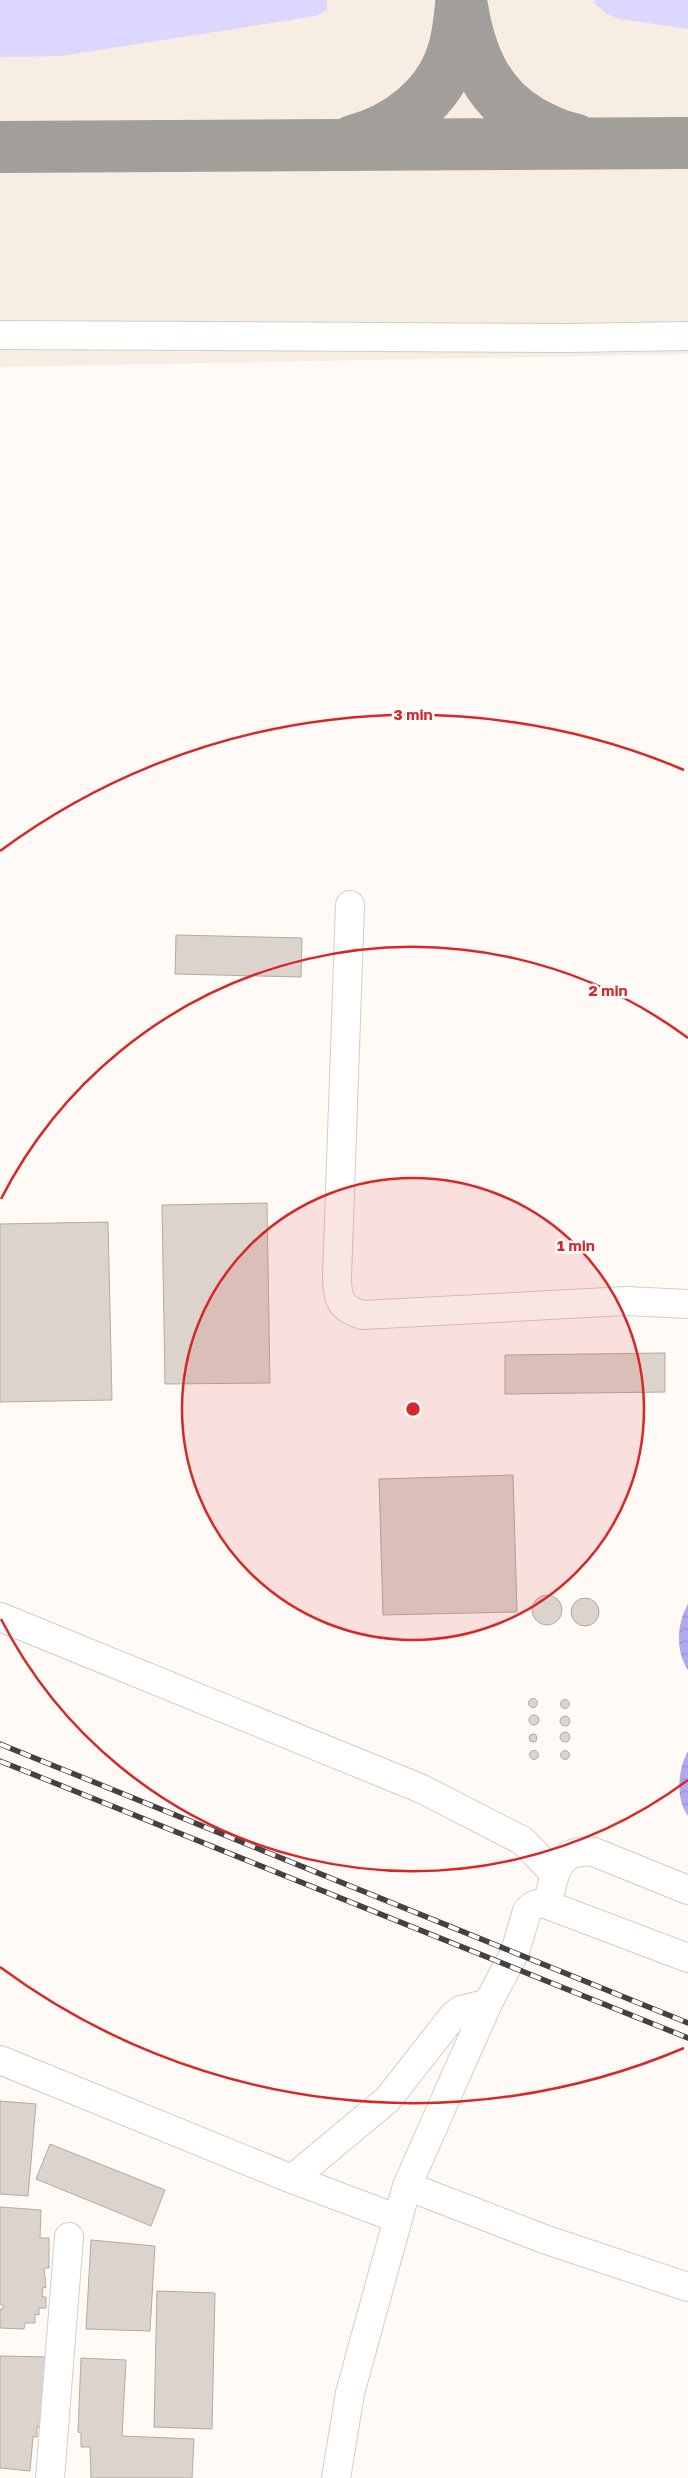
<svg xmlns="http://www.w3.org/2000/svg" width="688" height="2478" font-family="'Golos Text',sans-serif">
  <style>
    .built { fill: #f8ede3 }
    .green { fill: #dbd7fe }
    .water { fill: url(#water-waves) }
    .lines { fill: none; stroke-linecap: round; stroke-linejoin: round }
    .taxiway { stroke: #a29e9a; stroke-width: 52 }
    .building { fill: #dbd3cc; stroke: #b2aaa3 }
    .minor-casing { stroke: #d5cdc6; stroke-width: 30 }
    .minor { stroke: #fff; stroke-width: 28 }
    .rail-casing { stroke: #44413e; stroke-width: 5.5 }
    .rail { stroke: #fff; stroke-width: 4; stroke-dasharray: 11; stroke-linecap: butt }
    .ring { fill: none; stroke: #d62828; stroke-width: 2.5 }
    .centre { fill: #d62828; stroke: #fff; stroke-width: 2.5 }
    .ring-label { font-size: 15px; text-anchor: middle; font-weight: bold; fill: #d62828; stroke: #fff; stroke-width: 5; stroke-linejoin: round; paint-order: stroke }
  </style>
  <defs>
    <pattern id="water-waves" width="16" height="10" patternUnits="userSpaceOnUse" patternTransform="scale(1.25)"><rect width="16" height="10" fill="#b2a9f0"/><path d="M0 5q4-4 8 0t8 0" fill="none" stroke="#9891cd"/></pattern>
  </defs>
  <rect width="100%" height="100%" fill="#fffaf5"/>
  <path class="built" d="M 0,0 L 688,0 L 688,354 L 0,367 Z"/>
  <path class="green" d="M 0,0 L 327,0 L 327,10 L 316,16 L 61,56 L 0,57 Z
    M 596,0 L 688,0 L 688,29 L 619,19 L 607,14 L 593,2 Z"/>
  <path class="water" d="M 688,1604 L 688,1670 C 675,1651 677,1623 688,1604 Z
    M 688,1751 L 688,1816 C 675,1798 678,1769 688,1751 Z"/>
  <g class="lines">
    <path class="taxiway" d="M 461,0 C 468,50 485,96 531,122 C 544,129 559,137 574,139
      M 353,141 C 396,130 438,99 452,55 C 458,39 459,22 461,6
      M 0,147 L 688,143"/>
  </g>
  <path class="building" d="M 176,935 L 302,938 L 301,977 L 175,974 Z
    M 267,1203 L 270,1383 L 165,1384 L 162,1205 Z
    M 108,1222 L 112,1400 L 0,1402 L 0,1224 Z
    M 665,1353 L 665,1392 L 505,1394 L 505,1355 Z
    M 513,1475 L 517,1612 L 383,1615 L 379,1479 Z
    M532 1610a15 15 0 1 1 30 0a15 15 0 1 1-30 0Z
    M571 1612a14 14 0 1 1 28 0a14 14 0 1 1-28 0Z
    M528.5 1703a4.5 4.5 0 1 1 9 0a4.5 4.5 0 1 1-9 0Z
    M560.5 1704a4.5 4.5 0 1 1 9 0a4.5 4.5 0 1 1-9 0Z
    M529 1720a5 5 0 1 1 10 0a5 5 0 1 1-10 0Z
    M560 1721a5 5 0 1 1 10 0a5 5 0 1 1-10 0Z
    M560 1737a5 5 0 1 1 10 0a5 5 0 1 1-10 0Z
    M529 1738a4 4 0 1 1 8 0a4 4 0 1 1-8 0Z
    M560.5 1755a4.5 4.5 0 1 1 9 0a4.5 4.5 0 1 1-9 0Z
    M529.5 1755a4.5 4.5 0 1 1 9 0a4.5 4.5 0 1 1-9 0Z
    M 0,2101 L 36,2104 L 28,2196 L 0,2194 Z
    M 50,2144 L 165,2190 L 151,2226 L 36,2179 Z
    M 0,2207 L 41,2210 L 40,2238 L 49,2238 L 49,2268 L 44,2268 L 46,2288 L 43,2287 L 42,2297 L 46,2297 L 46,2308 L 39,2308 L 39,2315 L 35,2314 L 35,2323 L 25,2323 L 24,2329 L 0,2328 L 0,2309 L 3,2309 L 3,2305 L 0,2304 Z
    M 91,2240 L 155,2246 L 150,2331 L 86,2329 Z
    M 157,2291 L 215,2293 L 212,2429 L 154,2427 Z
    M 0,2356 L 50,2357 L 48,2427 L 37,2427 L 37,2437 L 33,2437 L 30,2471 L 0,2468 Z
    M 81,2358 L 126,2360 L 122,2436 L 194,2439 L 192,2478 L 91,2478 L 90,2447 L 81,2447 L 81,2433 L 78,2432 Z"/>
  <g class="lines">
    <g class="minor-casing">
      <path id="minor" d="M 0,335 L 569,338 L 688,336
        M 350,905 L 337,1277 C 337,1300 341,1309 363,1315 L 626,1301 L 688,1304
        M 0,1617 L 422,1789 L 523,1841 L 554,1873
        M 551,1890 C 556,1863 565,1849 594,1852 L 688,1890
        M 0,2060 L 292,2179 L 396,2218
        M 292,2179 L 388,2099 L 453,2016 L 461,2010 L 488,2003
        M 407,2186 L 544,2239 L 688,2287
        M 50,2478 L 69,2237
        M 336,2478 L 350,2393 L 407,2186 L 488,2003 L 515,1952 L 527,1911 L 532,1906 L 540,1903 L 548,1905 L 688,1958"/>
    </g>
    <use href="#minor" class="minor"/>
    <g class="rail-casing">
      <path id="rail" d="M 0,1744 L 688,2023
        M 0,1761 L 688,2038"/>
    </g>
    <use href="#rail" class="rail"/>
  </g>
  <circle cx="413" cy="1409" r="231" fill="#d62828" fill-opacity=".12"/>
  <g class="ring">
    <circle cx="413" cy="1409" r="231"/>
    <path d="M688 1780A462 462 0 0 1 1 1619M1 1199A462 462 0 0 1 688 1038"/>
    <path d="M684 2048A694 694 0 0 1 0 1967M0 851A694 694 0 0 1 684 770"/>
  </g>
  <circle cx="413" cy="1409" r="8" class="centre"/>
  <g class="ring-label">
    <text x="413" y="720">3 min</text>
    <text x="608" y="996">2 min</text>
    <text x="576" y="1251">1 min</text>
  </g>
</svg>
